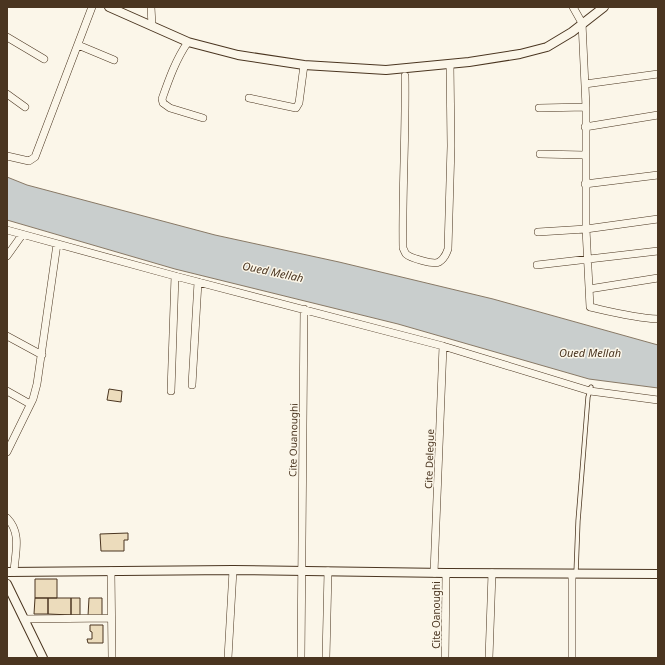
<svg xmlns="http://www.w3.org/2000/svg" width="665" height="665" font-family="'Noto Sans',sans-serif">
  <style>
    .water { fill: #c9cecd; stroke: #887966 }
    .building { fill: #ecdcbc; stroke: #4a3520 }
    .lines { fill: none; stroke-linecap: round; stroke-linejoin: round }
    .service-casing { stroke: #4a3520; stroke-width: 5 }
    .minor-casing { stroke: #4a3520; stroke-width: 8 }
    .tertiary-casing { stroke: #4a3520; stroke-width: 10 }
    .service { stroke: #fbf6e9; stroke-width: 3.5 }
    .minor { stroke: #fbf6e9; stroke-width: 7 }
    .tertiary { stroke: #fbf6e9; stroke-width: 8 }
    .labels { text-anchor: middle; stroke-width: 3; stroke-linejoin: round; paint-order: stroke }
    .street-label { font-size: 10px; fill: #4a3520; stroke: #fbf6e9 }
    .water-label { font-size: 11px; font-style: italic; fill: #4a3520; stroke: #fbf6e9 }
  </style>
  <rect width="100%" height="100%" fill="#fbf6e9"/>
  <path class="water" d="M 7,177 L 27,185 L 215,235 L 339,262 L 493,299 L 658,345 L 658,388 L 589,379 L 398,324 L 175,269 L 7,220 Z"/>
  <path class="building" d="M 109,389 L 122,391 L 121,402 L 107,400 Z
    M 128,533 L 128,540 L 124,540 L 124,551 L 101,551 L 100,534 Z
    M 35,579 L 57,579 L 57,598 L 35,598 Z
    M 35,598 L 48,598 L 48,614 L 34,614 Z
    M 48,598 L 71,598 L 71,615 L 48,614 Z
    M 71,598 L 80,598 L 80,615 L 71,615 Z
    M 89,598 L 102,598 L 102,616 L 88,616 Z
    M 90,625 L 103,625 L 103,643 L 88,643 L 87,639 L 92,639 L 92,632 L 90,631 Z"/>
  <g class="lines">
    <g class="service-casing">
      <path id="service" d="M 576,573 L 578,521 L 588,397 L 591,387"/>
    </g>
    <g class="minor-casing">
      <path id="minor" d="M 151,7 L 152,26
        M 573,7 L 582,23 L 586,107 L 586,229 L 590,307 C 612,312 635,318 658,319
        M 7,37 L 44,59
        M 188,42 C 176,59 169,79 162,99 L 163,103 L 170,108 L 203,118
        M 78,45 L 114,60
        M 405,76 C 406,133 402,191 403,248 C 404,250 405,253 406,254 C 410,258 434,265 439,262 C 444,259 446,255 448,249 L 451,146 L 450,64
        M 585,84 L 658,74
        M 7,94 L 25,107
        M 249,98 L 296,108 L 299,103 L 304,65
        M 539,108 L 586,107
        M 585,127 L 658,115
        M 540,154 L 585,155
        M 7,156 L 29,161 L 35,157 L 92,7
        M 585,184 L 658,175
        M 7,230 L 175,276 L 443,346 L 590,391 L 658,400
        M 538,232 L 586,229 L 658,219
        M 7,256 L 22,235
        M 537,265 L 658,251
        M 589,289 L 658,278
        M 7,336 L 42,355
        M 192,385 L 198,282
        M 7,391 L 30,404
        M 171,391 L 175,276
        M 7,452 L 33,399 L 37,384 L 57,244
        M 7,518 C 22,533 15,553 14,572
        M 111,571 L 112,658
        M 434,573 L 443,346
        M 24,619 L 111,618
        M 228,658 L 233,570
        M 301,658 L 304,309
        M 326,658 L 328,571
        M 445,658 L 446,573
        M 489,658 L 492,573
        M 572,658 L 572,574"/>
    </g>
    <g class="tertiary-casing">
      <path id="tertiary" d="M 109,7 L 188,42 L 238,55 L 304,65 L 386,70 L 469,62 L 520,54 L 547,47 L 572,32 L 604,7
        M 7,572 L 233,570 L 446,573 L 658,574
        M 7,584 L 43,658"/>
    </g>
    <use href="#service" class="service"/>
    <use href="#minor" class="minor"/>
    <use href="#tertiary" class="tertiary"/>
  </g>
  <g class="labels">
    <g class="street-label">
      <text transform="translate(293 440) rotate(-89)" y="4">Cite Ouanoughi</text>
      <text transform="translate(429 459) rotate(-88)" y="4">Cite Delegue</text>
      <text transform="translate(436 615) rotate(-90)" y="4">Cite Oanoughi</text>
    </g>
    <g class="water-label">
      <text transform="translate(273 272) rotate(12)" y="4">Oued Mellah</text>
      <text x="590" y="357">Oued Mellah</text>
    </g>
  </g>
  <rect width="665" height="665" fill="none" stroke="#4a3520" stroke-width="16"/>
</svg>
